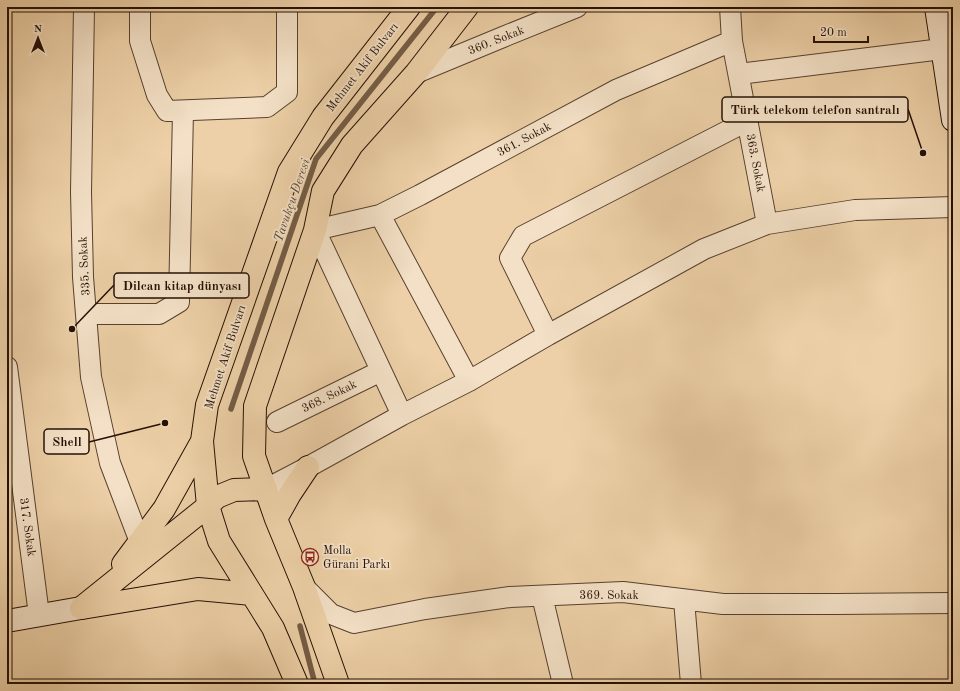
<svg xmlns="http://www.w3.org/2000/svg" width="960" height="691" font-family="'Old Standard TT',serif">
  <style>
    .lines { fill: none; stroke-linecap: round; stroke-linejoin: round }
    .stream { stroke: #745c45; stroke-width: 5.5 }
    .street-casing { stroke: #57402e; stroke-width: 22 }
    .secondary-casing { stroke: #251005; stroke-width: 24 }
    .primary-casing { stroke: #251005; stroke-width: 24 }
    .street { stroke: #f3e0c6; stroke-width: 20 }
    .secondary { stroke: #f3e0c6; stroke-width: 22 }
    .primary { stroke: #edd0a7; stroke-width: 22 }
    .labels { text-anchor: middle; stroke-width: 3.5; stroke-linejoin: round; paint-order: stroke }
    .street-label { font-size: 12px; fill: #251005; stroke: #f3e0c6 }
    .poi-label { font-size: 12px; fill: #251005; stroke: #f3e0c6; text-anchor: start }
    .water-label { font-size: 13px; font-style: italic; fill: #604935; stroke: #f3e0c6 }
    .leader { fill: none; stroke: #251005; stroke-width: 1.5 }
    .callout-dot { fill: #251005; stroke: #f3e0c6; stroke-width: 1.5 }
    .callout { fill: #f3e0c6; stroke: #251005; stroke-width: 1.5 }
    .callout-label { font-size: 13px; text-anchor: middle; font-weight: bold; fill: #251005 }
  </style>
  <rect width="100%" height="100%" fill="#edd0a7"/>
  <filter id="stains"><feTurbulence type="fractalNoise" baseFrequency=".005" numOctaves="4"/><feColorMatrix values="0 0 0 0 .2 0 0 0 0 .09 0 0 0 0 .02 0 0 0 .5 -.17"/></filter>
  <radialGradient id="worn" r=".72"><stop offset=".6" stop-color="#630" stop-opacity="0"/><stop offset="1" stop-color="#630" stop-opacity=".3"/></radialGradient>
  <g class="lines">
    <path class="stream" d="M 231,409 L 316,159 L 437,7
      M 300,626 L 315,684"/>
    <g class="street-casing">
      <path id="street" d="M 84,7 L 81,192 L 83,277 L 91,377 L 110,463 L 140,542
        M 140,7 L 140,41 L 157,95 L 167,111 L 267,107 L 287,92 L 287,7
        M 730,7 L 732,41 L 767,224
        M 416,73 L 503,37 L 577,7
        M 739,74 L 942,49
        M 380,215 L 469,381
        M 86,314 L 159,314 L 179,302 L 183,111
        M 548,335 L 510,258 L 523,236 L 747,121
        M 7,367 L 39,615
        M 402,415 L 315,230 L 380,215 L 420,195 L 616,90 L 732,41
        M 277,422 L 381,371
        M 266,489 L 308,467 L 402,415 L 469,381 L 548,335 L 704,249 L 767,224 L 855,210 L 953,207
        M 304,587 L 331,614 L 354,623 L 425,609 L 510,597 L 623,592 L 723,604 L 836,604 L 953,603
        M 542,596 L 563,684
        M 684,600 L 691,684"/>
    </g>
    <g class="secondary-casing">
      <path id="secondary" d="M 936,7 L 953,120
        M 7,621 L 81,608"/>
    </g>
    <g class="primary-casing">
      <path id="primary" d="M 276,519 L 290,494 L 308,467
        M 123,564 L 164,509 L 202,441
        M 81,608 L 208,506 L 217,497 L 234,490 L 266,489
        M 82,608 L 198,589 L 252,594
        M 297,684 L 273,628 L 219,541 L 208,506 L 202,441 L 207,405 L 289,172 L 323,117 L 409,7
        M 338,684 L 304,587 L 276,519 L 254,456 L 255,406 L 315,230 L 323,191 L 352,145 L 416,73 L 467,7"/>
    </g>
    <use href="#street" class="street"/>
    <use href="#secondary" class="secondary"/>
    <use href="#primary" class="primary"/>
  </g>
  <defs>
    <g id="bus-ring" transform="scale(0.9)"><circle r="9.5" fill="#f3e0c6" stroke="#8f2418" stroke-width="1.5"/><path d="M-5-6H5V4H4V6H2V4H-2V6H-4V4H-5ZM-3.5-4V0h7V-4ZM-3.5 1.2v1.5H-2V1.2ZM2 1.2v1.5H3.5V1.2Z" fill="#8f2418"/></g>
  </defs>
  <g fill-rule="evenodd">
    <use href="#bus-ring" x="310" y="557"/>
  </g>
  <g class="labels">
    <g class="street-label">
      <text transform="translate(496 40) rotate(-22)" y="4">360. Sokak</text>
      <text transform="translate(362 67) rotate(-52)" y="4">Mehmet Akif Bulvarı</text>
      <text transform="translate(524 139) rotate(-28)" y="4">361. Sokak</text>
      <text transform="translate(756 163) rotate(79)" y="4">363. Sokak</text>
      <text transform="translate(84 266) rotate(-93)" y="4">335. Sokak</text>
      <text transform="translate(225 357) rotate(-72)" y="4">Mehmet Akif Bulvarı</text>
      <text transform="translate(329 396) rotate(-26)" y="4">368. Sokak</text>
      <text transform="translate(28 527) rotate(82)" y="4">317. Sokak</text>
      <text x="609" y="599">369. Sokak</text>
    </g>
    <g class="poi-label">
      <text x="323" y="554">Molla<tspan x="323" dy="14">Gürani Parkı</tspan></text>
    </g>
    <g class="water-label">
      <text transform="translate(291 200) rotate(-71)" y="5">Tavukçu Deresi</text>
    </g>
  </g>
  <path class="leader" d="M923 153L908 109M72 329L114 285M165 423L89 442"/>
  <g class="callout-dot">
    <circle cx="923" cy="153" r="4"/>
    <circle cx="72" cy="329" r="4"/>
    <circle cx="165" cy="423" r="4"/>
  </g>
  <g class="callout">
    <rect x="722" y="97" width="186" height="25" rx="4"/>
    <rect x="114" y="273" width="135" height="25" rx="4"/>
    <rect x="44" y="429" width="45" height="25" rx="4"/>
  </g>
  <g class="callout-label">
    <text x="815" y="114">Türk telekom telefon santralı</text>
    <text x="182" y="290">Dilcan kitap dünyası</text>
    <text x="67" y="446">Shell</text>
  </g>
  <rect width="960" height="691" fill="none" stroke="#edd0a7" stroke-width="24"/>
  <rect x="8" y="8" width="944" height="675" fill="none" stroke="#251005" stroke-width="2"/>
  <rect x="12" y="12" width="936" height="667" fill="none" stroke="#251005"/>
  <g transform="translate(38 38)" stroke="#f3e0c6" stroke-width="3" paint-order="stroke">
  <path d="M0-3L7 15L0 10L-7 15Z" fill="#251005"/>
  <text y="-6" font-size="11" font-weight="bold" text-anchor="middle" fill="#251005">N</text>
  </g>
  <path d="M814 36v6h54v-6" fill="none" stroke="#251005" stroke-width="2"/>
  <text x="820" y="36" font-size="12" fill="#251005" stroke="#f3e0c6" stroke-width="3" paint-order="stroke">20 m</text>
  <rect width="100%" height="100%" filter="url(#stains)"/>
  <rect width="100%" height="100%" fill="url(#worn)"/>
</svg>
